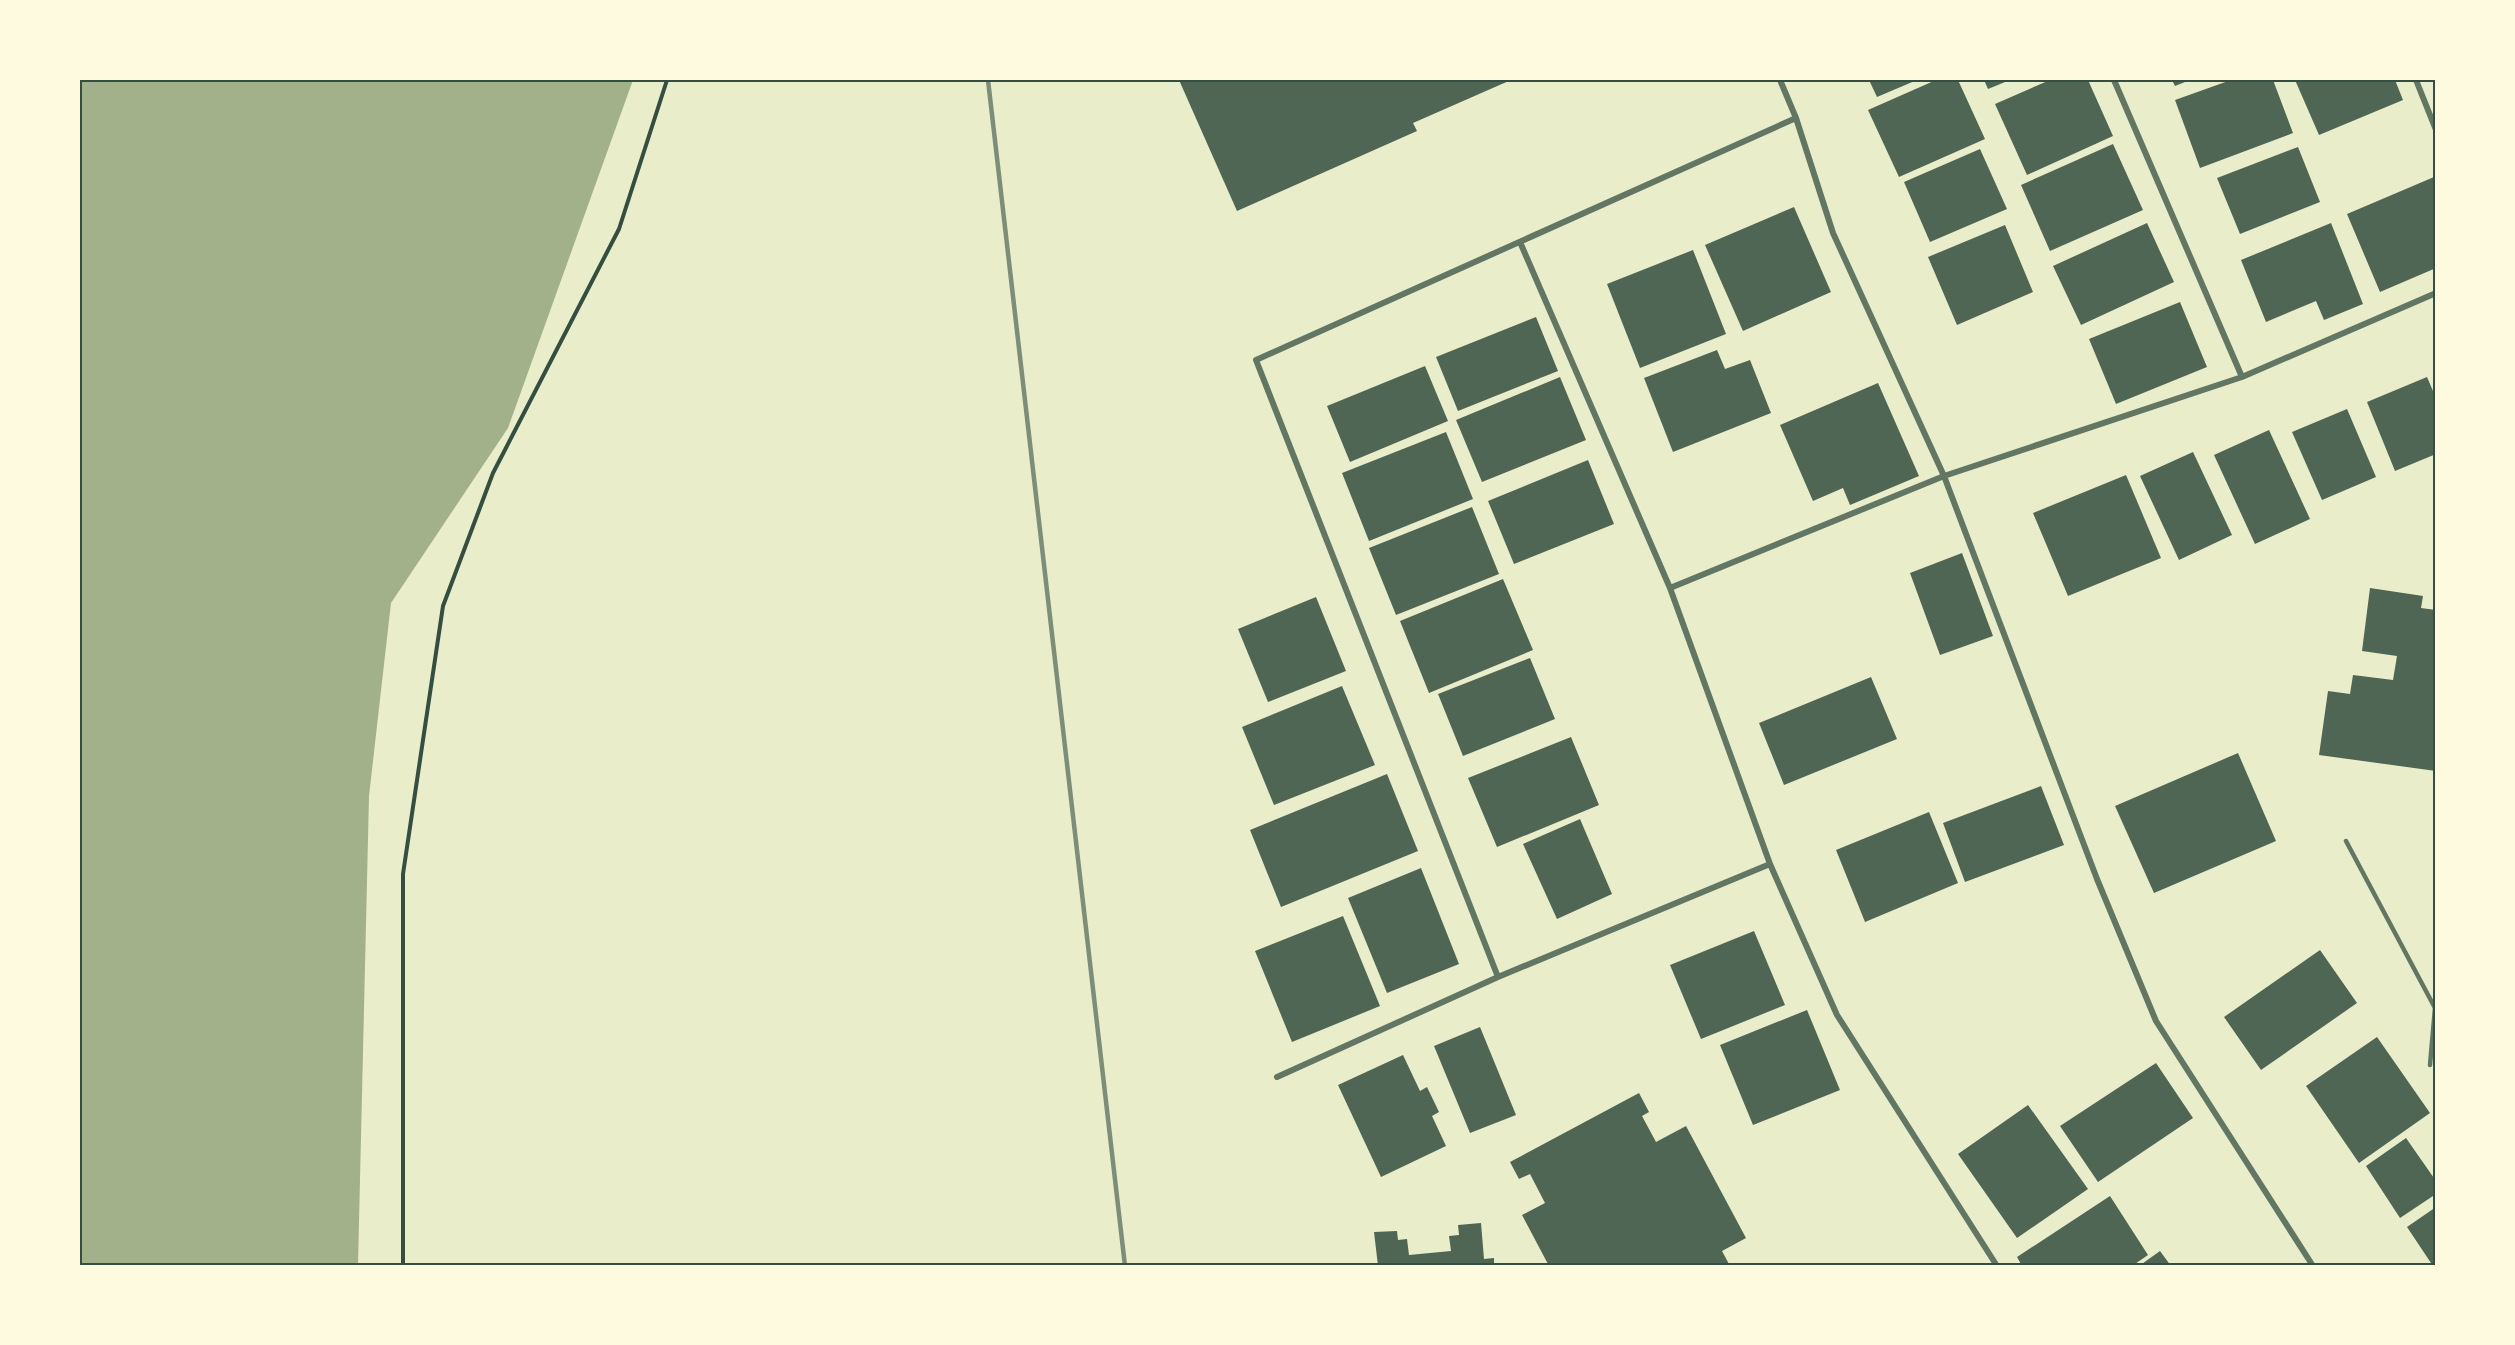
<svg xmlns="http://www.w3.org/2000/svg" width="2515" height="1345" font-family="Cabin,sans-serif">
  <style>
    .water { fill: #a3b18a }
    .building { fill: #4f6655 }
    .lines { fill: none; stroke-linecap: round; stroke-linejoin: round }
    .path { stroke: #344e41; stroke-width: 4 }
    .service { stroke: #617663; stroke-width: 4.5 }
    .minor { stroke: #617663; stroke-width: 6 }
    .rail { stroke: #7c8e77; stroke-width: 4.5 }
    .neatline { fill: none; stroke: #344e41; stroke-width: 2 }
  </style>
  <rect width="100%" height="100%" fill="#e9edc9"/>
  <path class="water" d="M 80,80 L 633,80 L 508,428 L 391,603 L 369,796 L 358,1265 L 80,1265 Z"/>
  <path class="building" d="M 1179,80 L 1511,80 L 1413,123 L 1417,131 L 1237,211 Z
    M 1869,80 L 1917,80 L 1877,97 Z
    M 1936,80 L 1958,80 L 1985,139 L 1899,177 L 1868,110 Z
    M 1984,80 L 2010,80 L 1988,89 Z
    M 2050,80 L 2088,80 L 2113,136 L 2027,175 L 1995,104 Z
    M 2172,80 L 2190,80 L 2175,86 Z
    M 2231,80 L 2273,80 L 2293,133 L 2200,168 L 2175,100 Z
    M 2295,80 L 2395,80 L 2403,100 L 2319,135 Z
    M 2113,144 L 2143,210 L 2050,251 L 2021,185 Z
    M 2298,147 L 2320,202 L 2240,234 L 2217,178 Z
    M 1980,149 L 2007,209 L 1930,242 L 1904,182 Z
    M 2434,177 L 2436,268 L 2380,292 L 2347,214 Z
    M 1794,207 L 1831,292 L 1743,331 L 1705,245 Z
    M 2147,223 L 2174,282 L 2081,325 L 2053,266 Z
    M 2331,223 L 2363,304 L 2324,320 L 2316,301 L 2266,322 L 2241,260 Z
    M 2005,225 L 2033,292 L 1957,325 L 1928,257 Z
    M 1693,250 L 1726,334 L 1640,368 L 1607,284 Z
    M 2180,302 L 2207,367 L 2116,404 L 2089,339 Z
    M 1536,317 L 1558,371 L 1458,411 L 1436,357 Z
    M 1717,350 L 1725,369 L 1750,360 L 1771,413 L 1673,452 L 1644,378 Z
    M 1425,366 L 1448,421 L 1350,462 L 1327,406 Z
    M 1560,377 L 1586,440 L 1482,482 L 1456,420 Z
    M 2427,377 L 2436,398 L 2436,454 L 2395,471 L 2367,402 Z
    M 1878,383 L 1919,476 L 1850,505 L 1843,488 L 1813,501 L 1780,425 Z
    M 2347,409 L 2376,477 L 2322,500 L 2292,432 Z
    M 2269,430 L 2310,519 L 2255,544 L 2214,455 Z
    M 1446,432 L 1473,499 L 1369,541 L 1342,473 Z
    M 2193,452 L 2232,535 L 2179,560 L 2140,476 Z
    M 1588,460 L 1614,524 L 1514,564 L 1488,501 Z
    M 2126,475 L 2161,558 L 2068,596 L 2033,513 Z
    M 1472,507 L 1499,574 L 1396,615 L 1369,548 Z
    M 1962,553 L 1993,636 L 1940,655 L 1910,573 Z
    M 1503,579 L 1533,650 L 1429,693 L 1400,621 Z
    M 2370,588 L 2423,596 L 2421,608 L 2436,610 L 2436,771 L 2319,755 L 2328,691 L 2350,694 L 2353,675 L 2393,680 L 2397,656 L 2362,651 Z
    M 1316,597 L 1346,671 L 1268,702 L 1238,629 Z
    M 1530,658 L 1555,719 L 1463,756 L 1438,694 Z
    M 1871,677 L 1897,739 L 1784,785 L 1759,723 Z
    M 1342,686 L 1375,765 L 1274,805 L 1242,727 Z
    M 1571,737 L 1599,805 L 1497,847 L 1468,778 Z
    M 2238,753 L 2276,841 L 2154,893 L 2115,806 Z
    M 1387,774 L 1418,851 L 1281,907 L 1250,830 Z
    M 2041,786 L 2064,845 L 1965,882 L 1943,823 Z
    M 1929,812 L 1958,883 L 1865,922 L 1836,850 Z
    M 1580,819 L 1612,894 L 1557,919 L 1523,844 Z
    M 1421,868 L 1459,964 L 1387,993 L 1348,898 Z
    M 1343,916 L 1380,1006 L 1292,1042 L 1255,951 Z
    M 1754,931 L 1785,1005 L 1701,1039 L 1670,965 Z
    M 2320,950 L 2357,1003 L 2261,1070 L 2224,1017 Z
    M 1807,1010 L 1840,1090 L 1753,1125 L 1720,1045 Z
    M 1480,1027 L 1516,1115 L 1470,1133 L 1434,1046 Z
    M 2377,1037 L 2430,1113 L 2359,1163 L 2306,1086 Z
    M 1403,1055 L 1420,1091 L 1427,1087 L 1439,1112 L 1432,1116 L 1446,1146 L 1381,1177 L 1338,1085 Z
    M 2156,1063 L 2193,1118 L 2098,1182 L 2060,1126 Z
    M 1639,1093 L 1649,1112 L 1642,1116 L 1656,1142 L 1686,1126 L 1746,1238 L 1722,1251 L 1730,1266 L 1549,1266 L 1522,1215 L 1545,1203 L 1530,1174 L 1519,1179 L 1510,1162 Z
    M 2028,1105 L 2088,1189 L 2017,1238 L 1958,1154 Z
    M 2406,1138 L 2436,1181 L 2436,1194 L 2400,1218 L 2366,1166 Z
    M 2110,1196 L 2148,1255 L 2132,1266 L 2022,1266 L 2017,1257 Z
    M 2436,1207 L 2436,1266 L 2433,1266 L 2407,1227 Z
    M 1481,1223 L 1484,1259 L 1494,1258 L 1494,1266 L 1378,1266 L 1374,1232 L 1397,1231 L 1398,1240 L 1407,1239 L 1409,1255 L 1451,1251 L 1449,1236 L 1459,1235 L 1458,1225 Z
    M 2160,1251 L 2171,1266 L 2139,1266 Z"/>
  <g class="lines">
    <path class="path" d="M 403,1266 L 403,874 L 443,606 L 493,473 L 619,229 L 667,80"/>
    <path class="service" d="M 2346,841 L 2435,1008 L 2430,1065"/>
    <path class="minor" d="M 1780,80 L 1796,118 L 1833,233 L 1944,476 L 2097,879 L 2156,1021 L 2313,1266
      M 2114,80 L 2242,377
      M 2416,80 L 2436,130
      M 1520,242 L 1670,588 L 1770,864 L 1837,1015 L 1997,1266
      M 1670,588 L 1944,476 L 2242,377 L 2436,293
      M 1498,977 L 1256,360 L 1796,118
      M 1277,1077 L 1498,977 L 1770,864"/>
    <path class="rail" d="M 988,80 L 1125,1266"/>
  </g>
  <rect width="2515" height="1345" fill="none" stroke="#fefae0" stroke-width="162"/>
  <rect x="81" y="81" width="2353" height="1183" class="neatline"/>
</svg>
